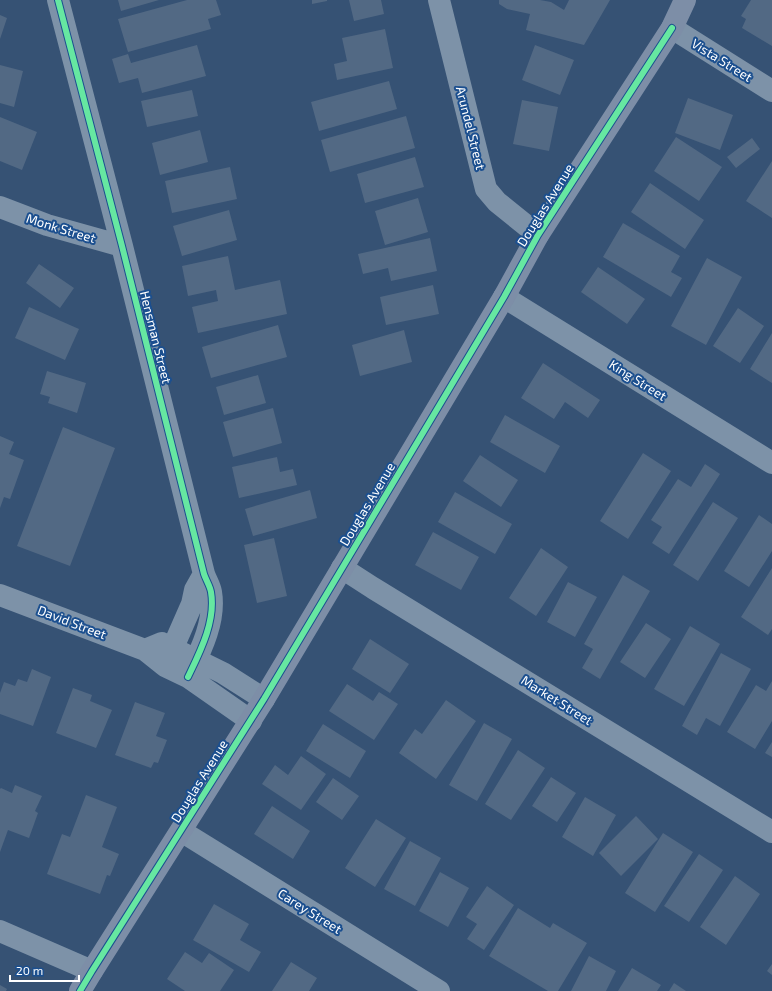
<svg xmlns="http://www.w3.org/2000/svg" width="772" height="991" font-family="'Exo 2',sans-serif">
  <style>
    .building { fill: #526984 }
    .lines { fill: none; stroke-linecap: round; stroke-linejoin: round }
    .minor { stroke: #7d92a8; stroke-width: 22 }
    .major { stroke: #7d8ea7; stroke-width: 22 }
    .cycleway-casing { stroke: #1b4f8f; stroke-width: 8 }
    .cycleway { stroke: #66e7a1; stroke-width: 6 }
    .labels { text-anchor: middle; stroke-width: 4; stroke-linejoin: round; paint-order: stroke }
    .street-label { font-size: 13px; fill: #fff; stroke: #1b4f8f }
  </style>
  <rect width="100%" height="100%" fill="#365274"/>
  <path class="building" d="M 118,0 L 159,0 L 121,11 Z
    M 187,0 L 216,0 L 221,15 L 208,19 L 211,29 L 128,52 L 118,19 Z
    M 312,0 L 327,0 L 327,1 L 312,4 Z
    M 349,0 L 381,0 L 384,14 L 354,21 Z
    M 499,0 L 540,0 L 551,2 L 564,10 L 569,0 L 610,0 L 584,45 L 526,30 L 530,14 L 507,9 L 499,4 Z
    M 751,0 L 772,0 L 772,46 L 742,28 L 746,19 L 741,16 Z
    M 0,15 L 7,18 L 0,39 Z
    M 385,29 L 393,68 L 337,80 L 334,64 L 347,61 L 342,38 Z
    M 197,45 L 206,76 L 142,93 L 138,78 L 119,83 L 112,59 L 128,54 L 131,63 Z
    M 535,45 L 574,60 L 560,95 L 522,80 Z
    M 0,65 L 23,71 L 14,107 L 0,103 Z
    M 389,81 L 397,109 L 319,131 L 311,102 Z
    M 192,90 L 198,116 L 147,127 L 141,101 Z
    M 688,98 L 733,115 L 720,150 L 675,133 Z
    M 522,100 L 558,107 L 549,151 L 513,144 Z
    M 406,116 L 415,148 L 330,172 L 321,140 Z
    M 0,117 L 37,132 L 22,170 L 0,161 Z
    M 200,130 L 208,162 L 160,175 L 152,143 Z
    M 676,137 L 722,167 L 699,201 L 654,171 Z
    M 752,138 L 760,149 L 736,168 L 727,157 Z
    M 415,157 L 424,187 L 365,203 L 357,174 Z
    M 772,161 L 772,218 L 746,201 Z
    M 230,167 L 237,199 L 172,213 L 165,181 Z
    M 650,183 L 704,220 L 685,249 L 631,212 Z
    M 418,198 L 428,232 L 385,245 L 375,211 Z
    M 229,210 L 237,240 L 182,256 L 173,226 Z
    M 623,223 L 680,256 L 671,272 L 682,278 L 671,297 L 603,257 Z
    M 430,238 L 437,271 L 391,281 L 388,268 L 363,274 L 358,254 Z
    M 228,256 L 235,290 L 280,280 L 287,314 L 198,333 L 192,307 L 218,301 L 216,290 L 188,296 L 182,266 Z
    M 707,258 L 742,277 L 706,345 L 671,326 Z
    M 39,264 L 74,288 L 60,308 L 26,283 Z
    M 598,267 L 645,299 L 627,324 L 581,292 Z
    M 433,285 L 439,314 L 386,325 L 380,297 Z
    M 29,307 L 79,329 L 65,360 L 15,338 Z
    M 738,308 L 764,326 L 740,363 L 713,346 Z
    M 278,325 L 287,357 L 211,378 L 202,347 Z
    M 404,330 L 412,362 L 360,376 L 352,345 Z
    M 772,333 L 772,383 L 750,369 Z
    M 543,363 L 600,400 L 588,418 L 565,402 L 554,419 L 521,398 Z
    M 47,371 L 86,383 L 77,413 L 48,403 L 50,397 L 40,394 Z
    M 258,375 L 266,403 L 224,415 L 216,387 Z
    M 273,408 L 282,443 L 233,457 L 223,422 Z
    M 505,415 L 560,446 L 545,473 L 490,442 Z
    M 63,427 L 115,448 L 70,566 L 17,546 Z
    M 0,436 L 14,442 L 9,454 L 24,460 L 10,499 L 4,497 L 0,508 Z
    M 643,453 L 671,471 L 628,539 L 600,521 Z
    M 480,455 L 518,480 L 501,507 L 463,481 Z
    M 277,457 L 280,472 L 293,469 L 297,485 L 239,498 L 232,467 Z
    M 705,464 L 720,474 L 669,554 L 652,543 L 662,527 L 651,520 L 678,479 L 691,487 Z
    M 310,490 L 317,518 L 253,536 L 245,509 Z
    M 455,492 L 512,524 L 495,554 L 438,522 Z
    M 713,502 L 738,518 L 698,581 L 673,565 Z
    M 759,515 L 772,524 L 772,551 L 749,587 L 724,571 Z
    M 433,532 L 479,557 L 461,590 L 415,565 Z
    M 274,538 L 287,596 L 257,603 L 244,545 Z
    M 541,548 L 568,567 L 536,616 L 509,598 Z
    M 772,568 L 772,629 L 768,635 L 741,617 Z
    M 623,575 L 650,591 L 600,679 L 582,668 L 593,649 L 584,644 Z
    M 568,582 L 597,597 L 575,637 L 547,622 Z
    M 646,623 L 671,639 L 645,678 L 620,662 Z
    M 690,626 L 720,644 L 684,706 L 654,689 Z
    M 370,639 L 409,664 L 390,693 L 352,669 Z
    M 721,653 L 751,669 L 720,726 L 706,718 L 697,735 L 682,726 Z
    M 32,669 L 51,677 L 33,726 L 0,714 L 0,693 L 4,682 L 15,686 L 18,679 L 27,682 Z
    M 772,681 L 772,721 L 755,749 L 727,732 L 756,685 L 766,691 Z
    M 347,684 L 373,701 L 379,692 L 398,704 L 374,740 L 329,711 Z
    M 73,688 L 92,695 L 90,701 L 112,710 L 96,748 L 56,733 Z
    M 446,700 L 476,721 L 436,779 L 399,753 L 415,729 L 422,734 Z
    M 135,702 L 165,713 L 156,736 L 167,740 L 158,763 L 154,762 L 151,768 L 115,755 Z
    M 484,723 L 512,739 L 477,801 L 449,785 Z
    M 323,724 L 366,751 L 350,778 L 306,751 Z
    M 772,742 L 772,757 L 765,753 Z
    M 518,750 L 545,768 L 511,820 L 485,804 Z
    M 301,756 L 326,774 L 301,810 L 262,784 L 275,765 L 288,775 Z
    M 551,777 L 576,793 L 557,822 L 532,806 Z
    M 333,778 L 359,796 L 342,820 L 316,802 Z
    M 15,785 L 42,796 L 35,811 L 38,813 L 29,838 L 8,830 L 0,852 L 0,789 L 1,788 L 12,793 Z
    M 86,795 L 117,807 L 102,847 L 119,854 L 110,876 L 107,875 L 100,894 L 47,874 L 62,834 L 70,837 Z
    M 585,797 L 616,815 L 593,856 L 562,837 Z
    M 272,806 L 310,831 L 293,859 L 254,834 Z
    M 636,816 L 658,839 L 621,876 L 599,853 Z
    M 376,819 L 406,838 L 375,887 L 345,868 Z
    M 663,833 L 693,852 L 655,912 L 625,893 Z
    M 410,841 L 441,858 L 415,906 L 384,889 Z
    M 699,854 L 723,870 L 689,922 L 664,906 Z
    M 440,872 L 469,888 L 448,927 L 419,911 Z
    M 735,876 L 760,894 L 726,945 L 700,927 Z
    M 487,886 L 514,905 L 484,950 L 467,939 L 477,924 L 466,917 Z
    M 214,904 L 249,924 L 240,940 L 261,952 L 249,972 L 193,940 Z
    M 518,908 L 550,928 L 553,923 L 587,943 L 558,991 L 548,991 L 489,956 Z
    M 185,952 L 202,963 L 209,953 L 234,970 L 220,991 L 185,991 L 167,979 Z
    M 589,956 L 616,971 L 606,991 L 571,991 Z
    M 291,962 L 317,978 L 309,991 L 272,991 Z
    M 772,964 L 772,975 L 767,971 Z
    M 632,968 L 661,985 L 657,991 L 618,991 Z
    M 674,983 L 686,991 L 669,991 Z
    M 0,985 L 7,989 L 6,991 L 0,991 Z"/>
  <g class="lines">
    <path class="minor" d="M 58,0 L 122,246 L 204,574 C 206,580 210,586 211,592 C 216,621 200,652 188,677
      M 439,0 L 486,189 L 497,202 L 538,235
      M 672,28 L 772,91
      M 0,207 L 47,225 L 122,246
      M 504,297 L 772,463
      M 342,568 L 373,588 L 772,832
      M 0,595 L 145,650 L 165,666 L 188,677 L 251,721
      M 145,650 L 162,643 L 223,673 L 264,699
      M 167,661 L 192,604 L 195,590 L 204,574
      M 181,831 L 439,991
      M 0,931 L 92,971"/>
    <path class="major" d="M 80,991 L 92,971 L 264,699 L 504,297 L 538,235 L 672,28 L 685,0"/>
    <g class="cycleway-casing">
      <path id="cycleway" d="M 58,0 L 122,246 L 204,574 C 206,580 210,586 211,592 C 216,621 200,652 188,677
        M 80,991 L 92,971 L 264,699 L 504,297 L 538,235 L 672,28"/>
    </g>
    <use href="#cycleway" class="cycleway"/>
  </g>
  <g class="labels">
    <g class="street-label">
      <text transform="translate(722 60) rotate(32)" y="5">Vista Street</text>
      <text transform="translate(471 128) rotate(76)" y="5">Arundel Street</text>
      <text transform="translate(545 205) rotate(-58)" y="5">Douglas Avenue</text>
      <text transform="translate(61 228) rotate(17)" y="5">Monk Street</text>
      <text transform="translate(156 337) rotate(76)" y="5">Hensman Street</text>
      <text transform="translate(638 380) rotate(32)" y="5">King Street</text>
      <text transform="translate(367 504) rotate(-59)" y="5">Douglas Avenue</text>
      <text transform="translate(72 622) rotate(21)" y="5">David Street</text>
      <text transform="translate(557 700) rotate(32)" y="5">Market Street</text>
      <text transform="translate(199 781) rotate(-58)" y="5">Douglas Avenue</text>
      <text transform="translate(310 911) rotate(32)" y="5">Carey Street</text>
    </g>
  </g>
  <path d="M10 975v6h69v-6" fill="none" stroke="#ffffff" stroke-width="2"/>
  <text x="16" y="975" font-size="12" fill="#ffffff" stroke="#1b4f8f" stroke-width="3" paint-order="stroke">20 m</text>
</svg>
